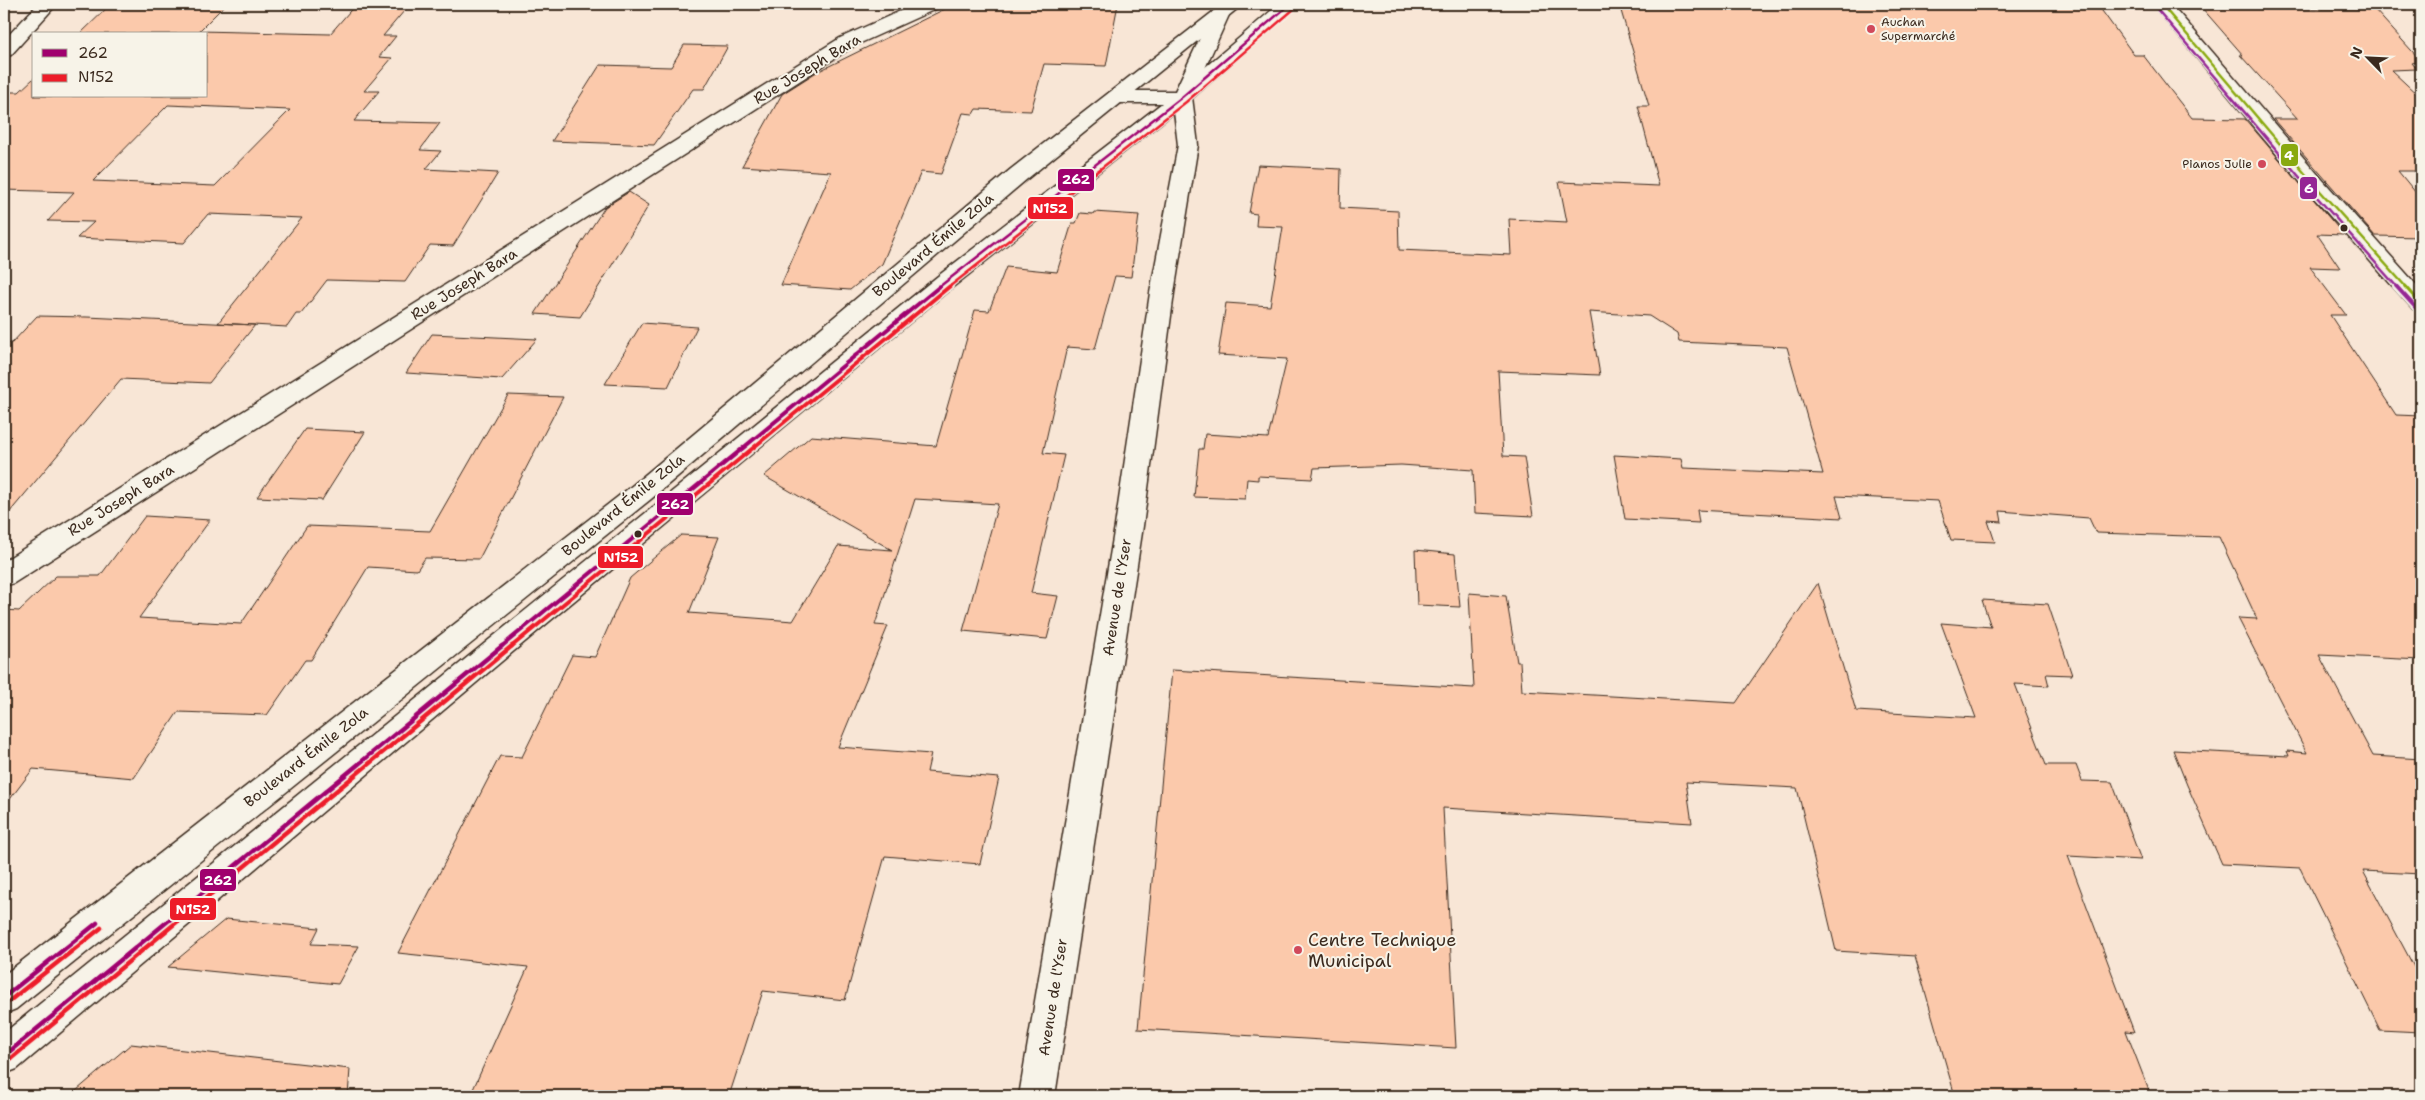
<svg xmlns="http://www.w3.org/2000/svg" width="2425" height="1100" font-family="'Shantell Sans',sans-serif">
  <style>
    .building { fill: #fbc9ab; stroke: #3b2a1e; fill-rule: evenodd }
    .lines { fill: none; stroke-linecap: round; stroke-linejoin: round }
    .minor-casing { stroke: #3b2a1e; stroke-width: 3 }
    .primary-casing { stroke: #3b2a1e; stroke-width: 3 }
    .minor { fill: #f7f3e8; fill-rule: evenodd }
    .primary { fill: #f7f3e8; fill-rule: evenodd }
    .bus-1-far2-casing { stroke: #f7f3e8; stroke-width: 5 }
    .bus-1-far1-casing { stroke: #f7f3e8; stroke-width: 8 }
    .bus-1-casing { stroke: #f7f3e8; stroke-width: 8 }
    .bus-2-far2-casing { stroke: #f7f3e8; stroke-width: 5 }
    .bus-2-far1-casing { stroke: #f7f3e8; stroke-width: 8 }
    .bus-2-casing { stroke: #f7f3e8; stroke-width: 8 }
    .bus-3-far1-casing { stroke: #f7f3e8; stroke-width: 5 }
    .bus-3-casing { stroke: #f7f3e8; stroke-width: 8 }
    .bus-4-far1-casing { stroke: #f7f3e8; stroke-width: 5 }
    .bus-4-casing { stroke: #f7f3e8; stroke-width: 8 }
    .bus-1-far2 { stroke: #a0006e; stroke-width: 2.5 }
    .bus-1-far1 { stroke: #a0006e; stroke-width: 4 }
    .bus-1 { stroke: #a0006e; stroke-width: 4.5 }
    .bus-2-far2 { stroke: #ed1c29; stroke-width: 2.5 }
    .bus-2-far1 { stroke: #ed1c29; stroke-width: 4 }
    .bus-2 { stroke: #ed1c29; stroke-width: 4.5 }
    .bus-3-far1 { stroke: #89a90f; stroke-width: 2.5 }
    .bus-3 { stroke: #89a90f; stroke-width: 4 }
    .bus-4-far1 { stroke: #952594; stroke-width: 2.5 }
    .bus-4 { stroke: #952594; stroke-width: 4 }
    .poi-dot { fill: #d1495b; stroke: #f7f3e8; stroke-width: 2 }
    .bus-dot { fill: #3b2a1e; stroke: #f7f3e8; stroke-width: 2 }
    .labels { text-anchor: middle; stroke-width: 4; stroke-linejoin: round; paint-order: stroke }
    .far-poi-label { font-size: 12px; fill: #3b2a1e; stroke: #f7f3e8; text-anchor: start }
    .street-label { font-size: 15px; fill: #3b2a1e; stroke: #f7f3e8 }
    .near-poi-label { font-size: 18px; fill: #3b2a1e; stroke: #f7f3e8; text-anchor: start }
    .line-badge { stroke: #f7f3e8; stroke-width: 2 }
    .badge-label { font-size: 14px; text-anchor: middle; font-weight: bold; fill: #fff }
  </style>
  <rect width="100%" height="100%" fill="#f8e6d6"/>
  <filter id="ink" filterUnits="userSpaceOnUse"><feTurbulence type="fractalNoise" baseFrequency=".02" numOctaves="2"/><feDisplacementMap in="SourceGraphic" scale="10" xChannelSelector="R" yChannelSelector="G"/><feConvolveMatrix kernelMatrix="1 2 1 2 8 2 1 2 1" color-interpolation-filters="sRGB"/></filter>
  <g filter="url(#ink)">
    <path class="building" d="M 111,4 L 226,4 L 199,31 L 330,34 L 356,4 L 410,4 L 383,36 L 396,36 L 379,57 L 392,58 L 364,91 L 379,91 L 354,121 L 440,123 L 420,150 L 441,151 L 426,169 L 498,173 L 453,246 L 430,245 L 405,282 L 327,280 L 301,314 L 296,314 L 287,327 L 218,323 L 302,218 L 208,214 L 184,243 L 77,238 L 94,222 L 48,221 L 74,192 L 4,190 L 4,92 L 19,92 L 34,78 L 34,96 L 206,96 L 206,34 L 80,34 ZM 168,105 L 290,110 L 215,186 L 93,181 Z
      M 955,4 L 1118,4 L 1106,66 L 1044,64 L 1031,111 L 976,109 L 973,114 L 963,113 L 941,174 L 921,172 L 882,264 L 850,290 L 781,285 L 831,172 L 742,166 L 782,94 L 815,73 Z
      M 1619,4 L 2097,4 L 2134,55 L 2143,55 L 2192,118 L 2245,119 L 2344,235 L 2317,234 L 2340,268 L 2310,267 L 2346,315 L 2330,315 L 2396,415 L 2421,416 L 2421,660 L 2319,655 L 2373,756 L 2421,759 L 2421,874 L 2363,871 L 2421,980 L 2421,1032 L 2380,1030 L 2300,868 L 2222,864 L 2187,785 L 2173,750 L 2289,756 L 2287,751 L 2307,753 L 2238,618 L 2257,619 L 2219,537 L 2096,533 L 2089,518 L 2000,511 L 2002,522 L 1988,521 L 1995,542 L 1951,540 L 1938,501 L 1836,496 L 1842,518 L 1697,510 L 1699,523 L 1625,519 L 1614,455 L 1681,459 L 1683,468 L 1823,474 L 1787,347 L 1679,342 L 1677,334 L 1649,316 L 1589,312 L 1600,375 L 1498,371 L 1503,456 L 1524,457 L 1533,516 L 1475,513 L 1473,470 L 1401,465 L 1314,468 L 1312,479 L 1258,476 L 1258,480 L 1247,479 L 1245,499 L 1194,497 L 1199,449 L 1203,449 L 1205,434 L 1268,438 L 1287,359 L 1218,355 L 1226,303 L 1270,306 L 1283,227 L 1256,226 L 1257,214 L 1249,213 L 1258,165 L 1341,169 L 1340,208 L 1398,211 L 1399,250 L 1511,255 L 1509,219 L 1567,222 L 1559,182 L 1659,186 L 1638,106 L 1649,106 Z
      M 2202,8 L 2374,9 L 2421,61 L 2412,63 L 2417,69 L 2391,70 L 2421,98 L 2421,171 L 2398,171 L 2421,199 L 2421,237 L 2375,236 L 2273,119 L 2298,119 L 2240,55 L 2243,55 Z
      M 684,45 L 728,46 L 704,89 L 693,89 L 654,145 L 552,141 L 600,65 L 671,67 Z
      M 629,192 L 649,205 L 580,317 L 535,314 L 605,207 Z
      M 1094,212 L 1139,215 L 1131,277 L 1115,276 L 1095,349 L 1067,347 L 1043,453 L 1064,455 L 1031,593 L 1058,596 L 1047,639 L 963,631 L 998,504 L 915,499 L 875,625 L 888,626 L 838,747 L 931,754 L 927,772 L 999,778 L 980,864 L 885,856 L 845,1000 L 763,991 L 729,1096 L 470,1096 L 528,967 L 398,953 L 500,756 L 522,757 L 572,655 L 595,657 L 630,578 L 681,535 L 719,537 L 689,613 L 793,621 L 838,546 L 892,550 L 764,476 L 811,436 L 936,446 L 975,310 L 989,311 L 1006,267 L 1057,272 L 1072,223 L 1076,223 L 1080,213 L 1093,214 Z
      M 37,316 L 87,317 L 255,325 L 209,383 L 121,379 L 4,519 L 4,343 L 12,343 Z
      M 642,323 L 697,327 L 668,387 L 605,384 Z
      M 432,334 L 537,339 L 502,379 L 406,373 Z
      M 508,395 L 563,397 L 479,559 L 425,558 L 417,570 L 368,567 L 311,660 L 305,660 L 267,715 L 178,712 L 134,778 L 33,769 L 4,807 L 4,610 L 19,611 L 56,576 L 100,576 L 145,516 L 210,520 L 139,618 L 241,624 L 307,526 L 430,531 Z
      M 305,429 L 365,432 L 322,500 L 257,497 Z
      M 1415,550 L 1455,554 L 1460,607 L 1417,605 Z
      M 1818,583 L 1856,711 L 1976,718 L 1941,623 L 1991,627 L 1982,600 L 2048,604 L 2072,675 L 2046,674 L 2049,686 L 2015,684 L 2046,765 L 2076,765 L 2082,781 L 2112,782 L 2141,860 L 2068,856 L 2134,1032 L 2126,1031 L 2151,1096 L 1955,1096 L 1915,956 L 1836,951 L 1797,788 L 1686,782 L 1692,823 L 1443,808 L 1456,1048 L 1138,1029 L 1172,670 L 1474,688 L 1469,593 L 1506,596 L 1517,662 L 1520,662 L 1522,691 L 1736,703 Z
      M 226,919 L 319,928 L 311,944 L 359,946 L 338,984 L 168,967 Z
      M 131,1044 L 350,1069 L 348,1096 L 70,1096 Z"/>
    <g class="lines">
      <g class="minor-casing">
        <path id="minor" d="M 38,4 L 57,4 L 11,55 L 4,57 L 4,40 Z
          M 916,4 L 940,4 L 938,8 L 854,46 L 14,583 L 4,586 L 4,561 L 840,38 Z
          M 1220,9 L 1227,11 L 1229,15 L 1192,97 L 1198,145 L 1174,293 L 1143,526 L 1055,1096 L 1019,1096 L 1115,526 L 1150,293 L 1178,145 L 1173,103 L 1116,103 L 1109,101 L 1106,97 L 1109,93 L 1116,91 L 1175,91 L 1211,15 L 1213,11 Z"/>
      </g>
      <g class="primary-casing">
        <path id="primary" d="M 1223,4 L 1243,4 L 1027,179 L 651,499 L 16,1009 L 4,1014 L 4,975 L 633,485 L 1011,169 Z
          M 1279,4 L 1299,4 L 1189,101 L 954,286 L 539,630 L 17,1069 L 4,1074 L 4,1033 L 938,276 L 1175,93 Z
          M 2152,4 L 2171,4 L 2321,178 L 2421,290 L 2421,312 L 2413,309 L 2305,188 Z"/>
      </g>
      <use href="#minor" class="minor"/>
      <use href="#primary" class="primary"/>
      <g class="bus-1-far2-casing">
        <path id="bus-1-far2" d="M 939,287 L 1182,97 L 1290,4"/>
      </g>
      <g class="bus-1-far1-casing">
        <path id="bus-1-far1" d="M 501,647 L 940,286"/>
      </g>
      <g class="bus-1-casing">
        <path id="bus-1" d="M 4,997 L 97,923
          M 4,1056 L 502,646"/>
      </g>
      <g class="bus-2-far2-casing">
        <path id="bus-2-far2" d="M 949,287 L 1186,102 L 1294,9"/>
      </g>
      <g class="bus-2-far1-casing">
        <path id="bus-2-far1" d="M 511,647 L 950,286"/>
      </g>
      <g class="bus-2-casing">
        <path id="bus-2" d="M 8,1002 L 101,928
          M 8,1061 L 512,646"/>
      </g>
      <g class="bus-3-far1-casing">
        <path id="bus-3-far1" d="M 2161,4 L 2313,183 L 2406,287"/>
      </g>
      <g class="bus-3-casing">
        <path id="bus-3" d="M 2405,286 L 2421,304"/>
      </g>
      <g class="bus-4-far1-casing">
        <path id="bus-4-far1" d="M 2156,8 L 2308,187 L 2397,287"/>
      </g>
      <g class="bus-4-casing">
        <path id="bus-4" d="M 2396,286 L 2416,308"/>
      </g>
      <use href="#bus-1-far2" class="bus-1-far2"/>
      <use href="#bus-1-far1" class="bus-1-far1"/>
      <use href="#bus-1" class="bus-1"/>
      <use href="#bus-2-far2" class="bus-2-far2"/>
      <use href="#bus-2-far1" class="bus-2-far1"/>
      <use href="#bus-2" class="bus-2"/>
      <use href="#bus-3-far1" class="bus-3-far1"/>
      <use href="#bus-3" class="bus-3"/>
      <use href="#bus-4-far1" class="bus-4-far1"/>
      <use href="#bus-4" class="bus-4"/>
    </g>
  </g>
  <g class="poi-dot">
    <circle cx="1871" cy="29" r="5"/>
    <circle cx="2262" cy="164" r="5"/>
    <circle cx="1298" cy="950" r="5"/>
  </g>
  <g class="bus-dot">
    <circle cx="2344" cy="228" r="4.5"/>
    <circle cx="638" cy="534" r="4.5"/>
  </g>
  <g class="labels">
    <g class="far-poi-label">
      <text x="1881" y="26">Auchan<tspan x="1881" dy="14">Supermarché</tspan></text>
      <text x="2252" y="168" text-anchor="end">Pianos Julie</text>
    </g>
    <g class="street-label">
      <text transform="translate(807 69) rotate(-31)" y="5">Rue Joseph Bara</text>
      <text transform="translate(933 245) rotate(-40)" y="5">Boulevard Émile Zola</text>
      <text transform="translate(464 284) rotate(-32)" y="5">Rue Joseph Bara</text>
      <text transform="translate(121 500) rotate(-32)" y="5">Rue Joseph Bara</text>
      <text transform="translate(623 505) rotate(-39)" y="5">Boulevard Émile Zola</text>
      <text transform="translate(1117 597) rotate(-81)" y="5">Avenue de l'Yser</text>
      <text transform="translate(306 757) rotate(-38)" y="5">Boulevard Émile Zola</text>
      <text transform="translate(1053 997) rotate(-81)" y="5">Avenue de l'Yser</text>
    </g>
    <g class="near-poi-label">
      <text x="1308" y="946">Centre Technique<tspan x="1308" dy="21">Municipal</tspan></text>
    </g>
  </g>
  <g class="line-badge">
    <rect x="2280" y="143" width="19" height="24" rx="5" fill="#89a90f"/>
    <rect x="1057" y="168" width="38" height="24" rx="5" fill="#a0006e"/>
    <rect x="2299" y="176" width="19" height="24" rx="5" fill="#952594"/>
    <rect x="1027" y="196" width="47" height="24" rx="5" fill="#ed1c29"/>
    <rect x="656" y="492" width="38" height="24" rx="5" fill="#a0006e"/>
    <rect x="597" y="545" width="47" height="24" rx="5" fill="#ed1c29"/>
    <rect x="199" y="868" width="38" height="24" rx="5" fill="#a0006e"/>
    <rect x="169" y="897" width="48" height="24" rx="5" fill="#ed1c29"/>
  </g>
  <g class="badge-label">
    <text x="2289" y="160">4</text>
    <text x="1076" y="184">262</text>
    <text x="2309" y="193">6</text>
    <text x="1050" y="213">N152</text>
    <text x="675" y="509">262</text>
    <text x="621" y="562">N152</text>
    <text x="218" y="885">262</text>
    <text x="193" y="914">N152</text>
  </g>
  <rect width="2425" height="1100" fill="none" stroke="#f7f3e8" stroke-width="20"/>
  <rect x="10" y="10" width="2405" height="1080" fill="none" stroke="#3b2a1e" stroke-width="2" filter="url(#ink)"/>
  <rect x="32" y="32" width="175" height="65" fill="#f7f3e8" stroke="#aca397"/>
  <rect x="42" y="49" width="25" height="8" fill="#a0006e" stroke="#aca397"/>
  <text x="78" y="58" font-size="15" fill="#3b2a1e">262</text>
  <rect x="42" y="74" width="25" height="8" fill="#ed1c29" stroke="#aca397"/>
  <text x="78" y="82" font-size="15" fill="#3b2a1e">N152</text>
  <g transform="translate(2368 58) rotate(294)" stroke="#f7f3e8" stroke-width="4" paint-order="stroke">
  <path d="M0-4L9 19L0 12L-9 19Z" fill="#3b2a1e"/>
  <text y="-8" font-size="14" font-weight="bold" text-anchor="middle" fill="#3b2a1e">N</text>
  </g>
</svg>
